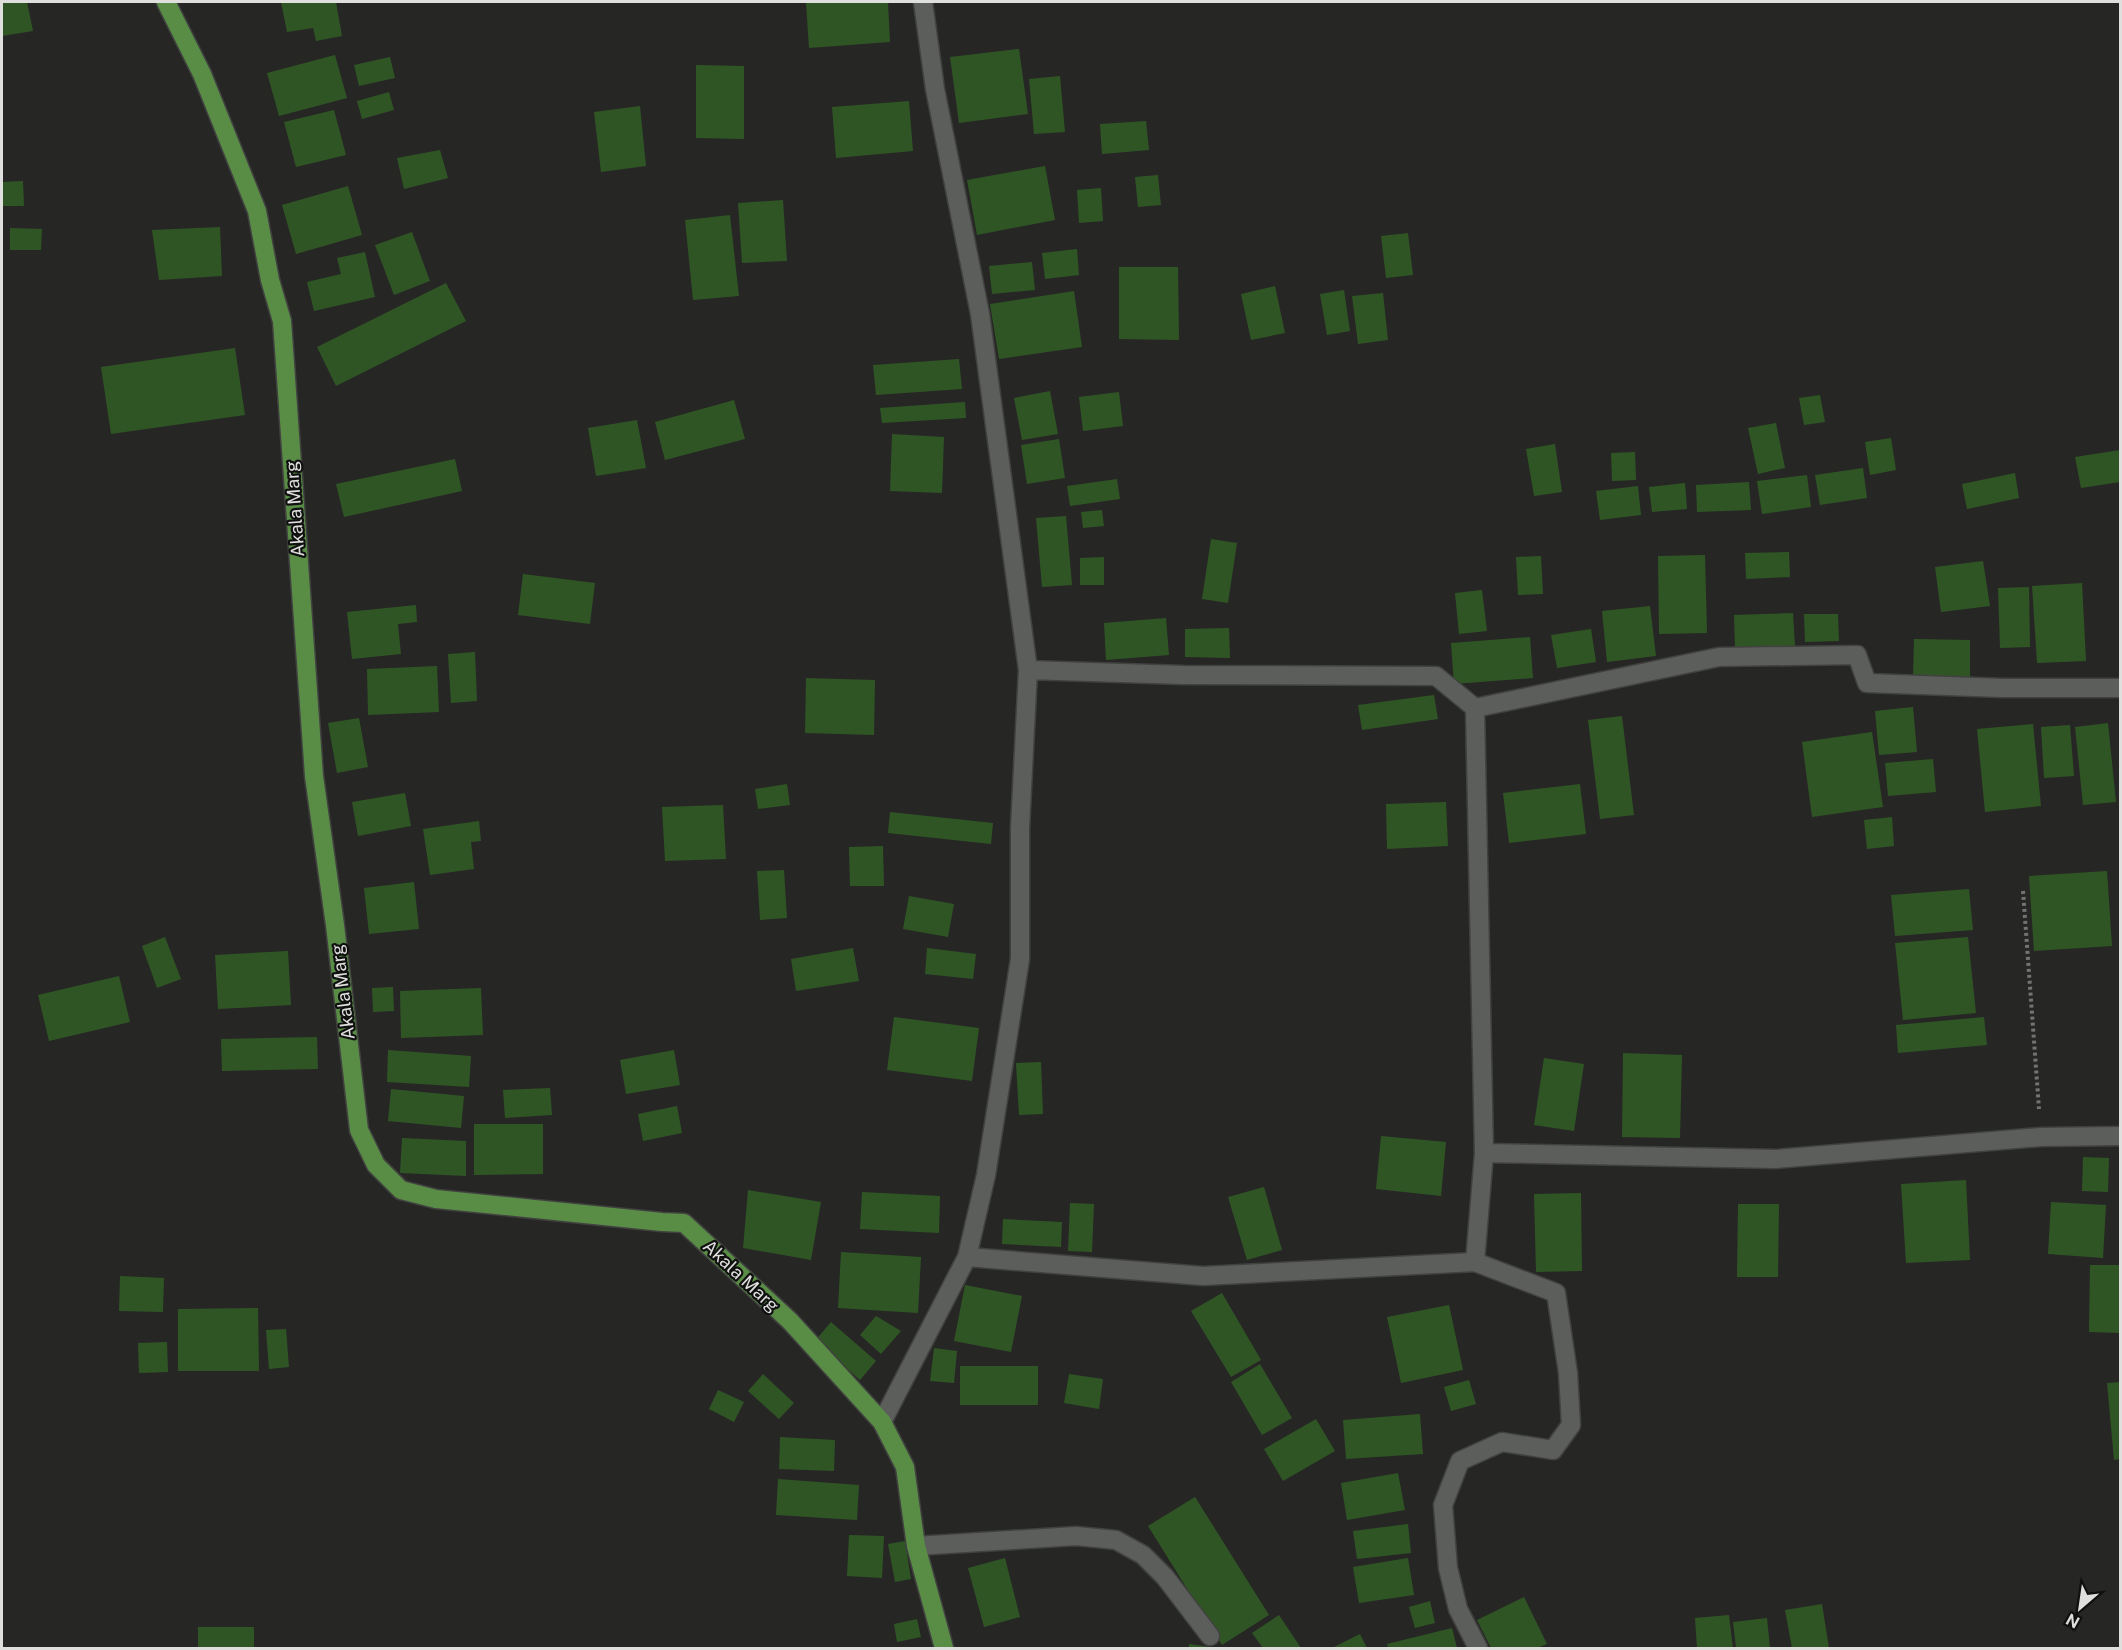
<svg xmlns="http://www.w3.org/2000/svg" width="2122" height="1650" font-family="'Public Sans',sans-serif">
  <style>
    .building { fill: #305525 }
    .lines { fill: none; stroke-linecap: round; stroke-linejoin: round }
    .minor-casing { stroke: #414240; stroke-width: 21 }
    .major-casing { stroke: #414240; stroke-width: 21 }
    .path { stroke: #737472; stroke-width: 4; stroke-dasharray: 3 3; stroke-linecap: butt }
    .minor { stroke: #5c5e5c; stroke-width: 18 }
    .major { stroke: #598d46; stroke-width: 18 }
    .labels { text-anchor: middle; stroke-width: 4.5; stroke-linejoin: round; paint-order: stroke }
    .street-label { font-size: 18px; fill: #dfe0de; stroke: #0f100f }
  </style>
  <rect width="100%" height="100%" fill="#262725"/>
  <path class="building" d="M 2,2 L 27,2 L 33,31 L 2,36 Z
    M 281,2 L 336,2 L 342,36 L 316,41 L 313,28 L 287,32 Z
    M 827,2 L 888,2 L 890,42 L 809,48 L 806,3 Z
    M 1019,49 L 1028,114 L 959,123 L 950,57 Z
    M 335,55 L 347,98 L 279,116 L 267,73 Z
    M 390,57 L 395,78 L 359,86 L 354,65 Z
    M 696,65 L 744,66 L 744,139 L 696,138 Z
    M 1060,76 L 1065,132 L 1034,134 L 1029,79 Z
    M 389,92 L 394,110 L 362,119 L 357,101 Z
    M 909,101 L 913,151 L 836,158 L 832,107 Z
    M 640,106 L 646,166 L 601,172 L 594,112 Z
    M 334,110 L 346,155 L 296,167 L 284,122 Z
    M 1146,121 L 1149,150 L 1102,154 L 1100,124 Z
    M 440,150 L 448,178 L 404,189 L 397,158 Z
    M 1045,166 L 1055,220 L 977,235 L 967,180 Z
    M 1158,175 L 1161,205 L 1138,207 L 1135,177 Z
    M 23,181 L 24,206 L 2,206 L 2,182 Z
    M 348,186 L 362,235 L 296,254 L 282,205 Z
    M 1101,188 L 1103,221 L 1079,223 L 1077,190 Z
    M 783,200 L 787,261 L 742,263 L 738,203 Z
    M 730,215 L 739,296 L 693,300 L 685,220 Z
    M 220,227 L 222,276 L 159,280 L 152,230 Z
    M 10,228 L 42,229 L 41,250 L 10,250 Z
    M 412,232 L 430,281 L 394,295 L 375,245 Z
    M 1408,233 L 1413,275 L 1386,278 L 1381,236 Z
    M 1077,249 L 1079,275 L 1045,279 L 1042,253 Z
    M 365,252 L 375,297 L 314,311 L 307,282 L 341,274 L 337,258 Z
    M 1032,262 L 1035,290 L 992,294 L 989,266 Z
    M 1119,267 L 1178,267 L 1179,340 L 1119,339 Z
    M 446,283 L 466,321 L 336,386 L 317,347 Z
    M 1275,286 L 1285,333 L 1251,340 L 1241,294 Z
    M 1344,290 L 1350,331 L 1327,335 L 1320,294 Z
    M 1074,291 L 1082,347 L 999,359 L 990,304 Z
    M 1383,293 L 1388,340 L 1358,344 L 1352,296 Z
    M 235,348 L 245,415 L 111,434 L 101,367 Z
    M 959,359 L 962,389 L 876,395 L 873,365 Z
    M 1050,391 L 1058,434 L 1022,440 L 1014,398 Z
    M 1119,392 L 1123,426 L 1083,431 L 1079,397 Z
    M 1820,395 L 1825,422 L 1804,425 L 1799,398 Z
    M 734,400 L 745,439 L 665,460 L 655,422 Z
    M 965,402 L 966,418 L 882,423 L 880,408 Z
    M 637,420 L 646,468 L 596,476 L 588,428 Z
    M 1776,423 L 1785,468 L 1758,474 L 1748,428 Z
    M 892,434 L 944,437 L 942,493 L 890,491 Z
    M 1891,438 L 1896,470 L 1870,475 L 1865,442 Z
    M 1059,439 L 1065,478 L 1027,484 L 1021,445 Z
    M 1555,444 L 1562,492 L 1534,496 L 1526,449 Z
    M 2120,450 L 2120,482 L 2081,488 L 2075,457 Z
    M 1635,452 L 1636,480 L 1612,481 L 1611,453 Z
    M 455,459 L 462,491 L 344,517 L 336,484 Z
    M 1863,468 L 1867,498 L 1820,505 L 1815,475 Z
    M 2015,473 L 2019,498 L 1967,509 L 1962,484 Z
    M 1807,475 L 1811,507 L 1762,514 L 1757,481 Z
    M 1117,479 L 1120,499 L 1070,506 L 1067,486 Z
    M 1749,482 L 1751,510 L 1697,512 L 1696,485 Z
    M 1685,483 L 1687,509 L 1652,512 L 1649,487 Z
    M 1638,486 L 1641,515 L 1600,520 L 1596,491 Z
    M 1102,510 L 1104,526 L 1083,528 L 1081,512 Z
    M 1066,516 L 1072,585 L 1042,587 L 1036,518 Z
    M 1211,539 L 1237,543 L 1228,603 L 1202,599 Z
    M 1789,552 L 1790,577 L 1746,579 L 1745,553 Z
    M 1705,555 L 1707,633 L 1659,634 L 1658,556 Z
    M 1541,556 L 1543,594 L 1518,595 L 1516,557 Z
    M 1104,557 L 1104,585 L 1080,585 L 1080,558 Z
    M 1983,561 L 1990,606 L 1941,612 L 1935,567 Z
    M 523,574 L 595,583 L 590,624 L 518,615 Z
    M 2082,583 L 2086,661 L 2037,663 L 2032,586 Z
    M 2029,587 L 2030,647 L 2000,648 L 1998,588 Z
    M 1482,590 L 1487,631 L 1459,634 L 1455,593 Z
    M 416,605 L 417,622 L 398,624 L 401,654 L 352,659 L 347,612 Z
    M 1650,606 L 1656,656 L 1607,662 L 1602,611 Z
    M 1793,613 L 1795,646 L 1735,649 L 1734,615 Z
    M 1804,614 L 1838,614 L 1839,641 L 1805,642 Z
    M 1166,618 L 1169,655 L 1106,660 L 1104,623 Z
    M 1229,628 L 1230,658 L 1185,657 L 1185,629 Z
    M 1591,629 L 1596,662 L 1557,668 L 1551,635 Z
    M 1530,637 L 1533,678 L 1454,684 L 1451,643 Z
    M 1914,639 L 1970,640 L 1970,677 L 1913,677 Z
    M 475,652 L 477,701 L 451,703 L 448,654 Z
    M 437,666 L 439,712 L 368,715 L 367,669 Z
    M 806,678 L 875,680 L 874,735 L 805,733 Z
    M 1434,695 L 1438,719 L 1362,730 L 1358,705 Z
    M 1913,707 L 1917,752 L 1879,755 L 1875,711 Z
    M 1622,716 L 1634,815 L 1600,819 L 1588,720 Z
    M 359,718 L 368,767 L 337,773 L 328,723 Z
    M 2108,723 L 2116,802 L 2083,805 L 2075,727 Z
    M 2033,724 L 2041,806 L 1985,812 L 1977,729 Z
    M 2070,725 L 2074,776 L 2044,778 L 2041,727 Z
    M 1872,732 L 1883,807 L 1812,817 L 1802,742 Z
    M 1933,759 L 1936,792 L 1888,796 L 1885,763 Z
    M 787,784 L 790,805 L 758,809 L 755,789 Z
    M 1580,784 L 1586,834 L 1509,843 L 1503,793 Z
    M 405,793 L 411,826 L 358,836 L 352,802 Z
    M 1446,802 L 1448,846 L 1387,849 L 1386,804 Z
    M 723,805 L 726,859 L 665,861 L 662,807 Z
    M 890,812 L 993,823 L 991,844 L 888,833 Z
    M 1892,817 L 1894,846 L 1867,849 L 1864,820 Z
    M 479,821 L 481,841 L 471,842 L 474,869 L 430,875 L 423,829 Z
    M 883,846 L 884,886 L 850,886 L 849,847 Z
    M 784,870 L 787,918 L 760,920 L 757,871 Z
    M 2107,871 L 2112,946 L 2034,951 L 2029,876 Z
    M 414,882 L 419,929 L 369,934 L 364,888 Z
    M 1969,889 L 1973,930 L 1895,936 L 1891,895 Z
    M 909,896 L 954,904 L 948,937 L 903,929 Z
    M 165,937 L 181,979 L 157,988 L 142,946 Z
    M 1968,937 L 1976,1013 L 1903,1020 L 1895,943 Z
    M 853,948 L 859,981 L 796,991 L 791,959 Z
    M 927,948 L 976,954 L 973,979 L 925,974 Z
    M 288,951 L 291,1005 L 218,1009 L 215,955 Z
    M 119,976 L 130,1022 L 49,1041 L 38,995 Z
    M 393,987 L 394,1011 L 373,1012 L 372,988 Z
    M 481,988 L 483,1035 L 401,1038 L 400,991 Z
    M 894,1017 L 979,1028 L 972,1081 L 887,1070 Z
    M 1984,1017 L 1987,1045 L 1898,1053 L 1896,1025 Z
    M 317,1037 L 318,1069 L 222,1071 L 221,1039 Z
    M 388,1050 L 471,1056 L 469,1087 L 387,1082 Z
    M 674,1050 L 680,1085 L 626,1094 L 620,1060 Z
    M 1623,1053 L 1682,1055 L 1680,1138 L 1622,1137 Z
    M 1544,1058 L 1584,1064 L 1574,1131 L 1534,1125 Z
    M 1041,1062 L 1043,1114 L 1019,1115 L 1016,1063 Z
    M 550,1088 L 552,1115 L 505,1118 L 503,1090 Z
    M 391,1089 L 464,1096 L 461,1128 L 388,1121 Z
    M 677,1106 L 682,1133 L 643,1141 L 638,1114 Z
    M 474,1124 L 543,1124 L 543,1174 L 474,1175 Z
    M 1381,1136 L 1446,1142 L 1441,1196 L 1376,1189 Z
    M 402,1138 L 466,1141 L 466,1176 L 400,1173 Z
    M 2083,1157 L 2109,1158 L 2108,1192 L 2082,1191 Z
    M 1966,1180 L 1970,1260 L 1906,1263 L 1901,1184 Z
    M 1264,1187 L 1282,1250 L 1247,1260 L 1228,1197 Z
    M 748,1190 L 821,1202 L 811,1260 L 743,1248 Z
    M 862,1192 L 940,1196 L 939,1233 L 860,1229 Z
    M 1581,1193 L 1582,1271 L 1536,1272 L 1534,1194 Z
    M 2051,1202 L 2106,1205 L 2103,1258 L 2048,1254 Z
    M 1070,1203 L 1094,1204 L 1092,1252 L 1068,1251 Z
    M 1738,1204 L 1779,1204 L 1778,1277 L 1737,1277 Z
    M 1003,1219 L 1062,1222 L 1061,1247 L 1002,1244 Z
    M 841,1252 L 921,1257 L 918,1313 L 838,1308 Z
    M 2090,1265 L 2120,1265 L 2120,1333 L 2089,1332 Z
    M 120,1276 L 164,1278 L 163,1312 L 119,1311 Z
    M 965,1285 L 1022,1296 L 1011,1352 L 954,1341 Z
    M 1222,1293 L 1261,1360 L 1231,1377 L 1191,1311 Z
    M 1449,1305 L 1463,1370 L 1401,1383 L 1387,1317 Z
    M 258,1308 L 259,1371 L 178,1371 L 178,1309 Z
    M 876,1316 L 901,1331 L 881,1354 L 860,1335 Z
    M 831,1322 L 876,1361 L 860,1380 L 815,1341 Z
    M 286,1329 L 289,1367 L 269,1369 L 266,1330 Z
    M 167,1342 L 168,1372 L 139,1373 L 138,1343 Z
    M 934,1348 L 957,1351 L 954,1383 L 930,1381 Z
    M 1260,1364 L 1292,1418 L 1262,1435 L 1231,1382 Z
    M 960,1366 L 1038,1366 L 1038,1405 L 960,1405 Z
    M 763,1374 L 794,1403 L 779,1419 L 748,1391 Z
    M 1069,1374 L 1103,1379 L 1099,1409 L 1064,1403 Z
    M 1469,1380 L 1476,1404 L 1451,1411 L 1444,1387 Z
    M 2120,1382 L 2120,1459 L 2114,1460 L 2107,1383 Z
    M 718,1390 L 744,1402 L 734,1422 L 709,1409 Z
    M 1420,1414 L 1423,1454 L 1346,1459 L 1343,1420 Z
    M 1316,1419 L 1335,1451 L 1283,1481 L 1264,1449 Z
    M 780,1437 L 835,1440 L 834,1471 L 779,1469 Z
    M 1398,1473 L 1405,1510 L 1347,1520 L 1341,1483 Z
    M 778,1479 L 859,1485 L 857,1520 L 776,1515 Z
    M 1195,1497 L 1269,1615 L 1222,1645 L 1148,1526 Z
    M 1408,1524 L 1411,1553 L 1357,1559 L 1353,1531 Z
    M 849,1535 L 884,1536 L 882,1578 L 847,1576 Z
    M 905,1541 L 911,1579 L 895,1582 L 888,1544 Z
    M 1005,1558 L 1020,1617 L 984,1627 L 968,1568 Z
    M 1408,1558 L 1414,1595 L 1359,1603 L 1353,1567 Z
    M 1524,1597 L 1547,1644 L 1537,1648 L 1491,1648 L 1477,1620 Z
    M 1430,1601 L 1435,1623 L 1415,1628 L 1409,1607 Z
    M 1822,1604 L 1829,1648 L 1792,1648 L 1785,1610 Z
    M 1279,1615 L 1301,1648 L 1263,1648 L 1252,1633 Z
    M 1729,1615 L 1733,1648 L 1697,1648 L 1695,1618 Z
    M 1767,1618 L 1770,1648 L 1736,1648 L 1733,1622 Z
    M 917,1619 L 921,1637 L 897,1642 L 894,1624 Z
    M 198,1627 L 254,1627 L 254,1648 L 198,1648 Z
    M 1452,1628 L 1457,1648 L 1388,1648 L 1387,1644 Z
    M 1360,1634 L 1367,1648 L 1332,1648 Z
    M 1189,1644 L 1211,1647 L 1211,1648 L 1189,1648 Z"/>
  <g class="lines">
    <g class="minor-casing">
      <path id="minor" d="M 1028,670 L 1183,675 L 1436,676 L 1475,708 L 1719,657 L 1857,655 L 1867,683 L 2002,688 L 2120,688
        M 1475,708 L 1484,1153
        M 967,1257 L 1203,1276 L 1475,1262 L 1484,1153 L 1776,1159 L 2041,1137 L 2120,1136
        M 1475,1262 L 1556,1293 L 1568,1373 L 1571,1425 L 1553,1450 L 1502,1442 L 1460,1461 L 1443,1505 L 1448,1568 L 1458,1609 L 1478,1648
        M 882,1422 L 967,1257 L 986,1175 L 1020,959 L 1020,828 L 1028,670 L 980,314 L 935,89 L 923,2
        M 916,1546 L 1076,1536 L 1116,1540 L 1143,1555 L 1165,1577 L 1210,1636"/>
    </g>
    <g class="major-casing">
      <path id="major" d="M 166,2 L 202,74 L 257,211 L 270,280 L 282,321 L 314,776 L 335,925 L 359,1130 L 376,1165 L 401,1190 L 436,1199 L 662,1222 L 684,1223 L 790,1321 L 882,1422 L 905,1467 L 916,1546 L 944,1648"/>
    </g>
    <path class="path" d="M 2023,891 L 2039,1109"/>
    <use href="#minor" class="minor"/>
    <use href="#major" class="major"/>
  </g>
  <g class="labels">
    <g class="street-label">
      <text transform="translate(295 509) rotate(-94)" y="6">Akala Marg</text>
      <text transform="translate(343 992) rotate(-97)" y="6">Akala Marg</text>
      <text transform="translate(741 1276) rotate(43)" y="6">Akala Marg</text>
    </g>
  </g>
  <rect width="2122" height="1650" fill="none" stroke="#dfe0de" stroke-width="6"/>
  <g transform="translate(2080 1608) rotate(209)" stroke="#0f100f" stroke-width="4.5" paint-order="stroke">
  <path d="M0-4.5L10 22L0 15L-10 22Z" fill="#dfe0de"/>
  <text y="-9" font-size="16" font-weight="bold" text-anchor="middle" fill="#dfe0de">N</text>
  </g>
</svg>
